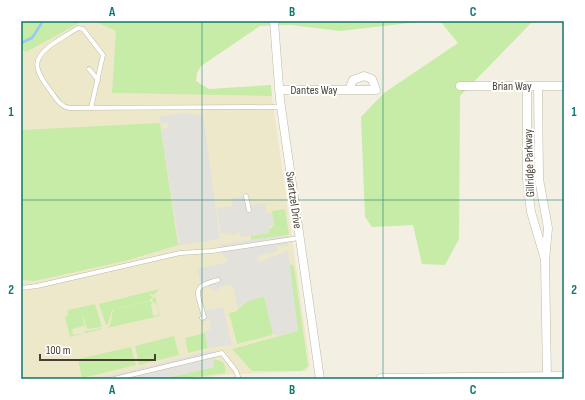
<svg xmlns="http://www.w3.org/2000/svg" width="585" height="400" font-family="'Sofia Sans Condensed',sans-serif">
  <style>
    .education { fill: #eee8cb }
    .green { fill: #c6eca7 }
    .parking { fill: #e3e1dc }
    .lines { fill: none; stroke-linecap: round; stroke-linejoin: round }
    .stream { stroke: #99c7f7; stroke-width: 2.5 }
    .service-casing { stroke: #bfb9a5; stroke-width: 5 }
    .minor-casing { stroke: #bfb9a5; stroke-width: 9 }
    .tertiary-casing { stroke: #bfb9a5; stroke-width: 11 }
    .service { stroke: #fff; stroke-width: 4 }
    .minor { stroke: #fff; stroke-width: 8 }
    .tertiary { stroke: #fff; stroke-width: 10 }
    .grid { fill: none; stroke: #0f766e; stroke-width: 1; stroke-opacity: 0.55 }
    .labels { text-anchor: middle; stroke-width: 4; stroke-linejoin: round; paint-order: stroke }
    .street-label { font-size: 12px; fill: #464033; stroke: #fff }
    .neatline { fill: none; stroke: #0f766e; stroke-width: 1.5 }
    .grid-label { font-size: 13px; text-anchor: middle; font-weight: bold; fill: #0f766e }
  </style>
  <rect width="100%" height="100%" fill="#f3f0e3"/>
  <path class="education" d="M 21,21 L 117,21 L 112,93 L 272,96 L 310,365 L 307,371 L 224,375 L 194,379 L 21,379 Z"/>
  <path class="green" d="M 21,21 L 83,21 L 26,52 L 21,48 Z
    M 94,21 L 427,21 L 340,31 L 291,25 L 260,26 L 201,66 L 197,73 L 196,81 L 209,89 L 271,85 L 272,96 L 112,93 L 116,31 Z
    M 440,21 L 533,21 L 460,96 L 459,239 L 445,265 L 422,264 L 413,225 L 372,227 L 365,217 L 361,117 L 384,93 L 458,43 Z
    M 160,123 L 178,245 L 125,261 L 34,281 L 21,280 L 21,130 Z
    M 285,209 L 289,235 L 251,240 L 251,236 L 269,233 L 268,230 L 274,226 L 272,211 Z
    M 291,264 L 294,266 L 308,366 L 302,371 L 252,371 L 232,349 L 298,331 L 289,266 Z
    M 159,289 L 154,295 L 150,294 L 150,296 L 153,296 L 149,301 L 112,310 L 108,324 L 106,325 L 99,304 Z
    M 155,296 L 160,316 L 107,328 L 110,326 L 113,310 L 151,301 L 153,303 L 151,304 L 153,316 L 159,315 L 156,303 L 154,303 L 152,300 Z
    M 264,296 L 273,333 L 272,335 L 237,344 L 229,313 L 237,311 C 242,302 254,299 264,296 Z
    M 95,304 L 102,327 L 87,329 L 82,313 L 85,328 L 84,326 L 72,329 L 73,335 L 85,333 L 85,330 L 88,331 L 102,328 L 102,329 L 70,337 L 65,317 L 68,315 L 68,310 Z
    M 205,333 L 208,348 L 188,353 L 185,338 Z
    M 174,336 L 179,355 L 139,365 L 135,346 Z
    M 131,347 L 136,365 L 82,378 L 78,359 Z
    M 213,360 C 221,359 227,364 225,373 L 181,379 L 161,379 L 214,367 Z"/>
  <path class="parking" d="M 188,113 L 195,115 L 203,114 L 220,239 L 177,246 L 179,243 L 161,129 L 168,128 L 167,122 L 160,123 L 159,116 Z
    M 245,196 L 246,206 L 266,203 L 266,213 L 272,213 L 274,226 L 268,227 L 269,233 L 251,236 L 240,237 L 239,231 L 236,234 L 227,235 L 226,233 L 221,233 L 217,208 L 232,206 L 232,198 Z
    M 286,235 L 288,246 L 276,246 L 279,251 L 257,256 L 258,262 L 288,251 L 298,331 L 277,336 L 273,333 L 264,296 L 246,302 L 239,306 L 238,310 L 232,284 L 220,287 L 216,291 L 201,284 L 197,269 L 228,262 L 225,256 L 223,256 L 220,243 L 223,244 Z
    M 223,307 L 232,345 L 208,348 L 205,333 L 206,331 L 211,329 L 209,320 L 203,322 L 202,320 L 206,319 L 205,311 Z
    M 213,350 L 216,360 L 213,360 L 214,367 L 161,379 L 96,379 Z"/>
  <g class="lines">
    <path class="stream" d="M 21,43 L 32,38 L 43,21"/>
    <g class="service-casing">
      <path id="service" d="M 89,69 L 98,80
        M 91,108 L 103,55 L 83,29 L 78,28 C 71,32 64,37 57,41 C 29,59 34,69 52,93 C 57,100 61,107 70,108 L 281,107
        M 246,196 L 249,210
        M 21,288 L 37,286 L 180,253 L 212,251 L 299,238
        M 202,318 L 204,317 C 198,292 189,287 218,280
        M 114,379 L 222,353 L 236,371 L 239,379"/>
    </g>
    <g class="minor-casing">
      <path id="minor" d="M 274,21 L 280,100 L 320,379
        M 460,86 L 564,86
        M 538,86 L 539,179 L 548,228 L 545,261 L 547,377
        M 527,87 L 527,180 L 531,212 L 544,256
        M 279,90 L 376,90 L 372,79 L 364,76 L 353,80 L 349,90"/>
    </g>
    <g class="tertiary-casing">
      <path id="tertiary" d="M 381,379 L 564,377"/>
    </g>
    <use href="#service" class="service"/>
    <use href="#minor" class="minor"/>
    <use href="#tertiary" class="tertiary"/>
  </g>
  <path class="grid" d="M 202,21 L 202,379M 383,21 L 383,379M 21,200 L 564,200"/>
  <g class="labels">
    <g class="street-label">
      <text x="512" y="90">Brian Way</text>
      <text x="314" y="94">Dantes Way</text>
      <text transform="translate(529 163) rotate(-92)" y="4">Gillridge Parkway</text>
      <text transform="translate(294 200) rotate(82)" y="4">Swartzel Drive</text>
    </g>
  </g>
  <rect width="585" height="400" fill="none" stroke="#ffffff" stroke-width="44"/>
  <path d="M40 354v6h115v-6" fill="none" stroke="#464033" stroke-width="2"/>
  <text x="46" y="354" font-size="12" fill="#464033" stroke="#ffffff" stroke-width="3" paint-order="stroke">100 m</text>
  <rect x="22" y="22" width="541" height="356" class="neatline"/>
  <g class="grid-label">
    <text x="112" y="16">A</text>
    <text x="292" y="16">B</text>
    <text x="473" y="16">C</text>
    <text x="11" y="116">1</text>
    <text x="574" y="116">1</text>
    <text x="11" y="294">2</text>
    <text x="574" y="294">2</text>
    <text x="112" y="394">A</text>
    <text x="292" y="394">B</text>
    <text x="473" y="394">C</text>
  </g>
</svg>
